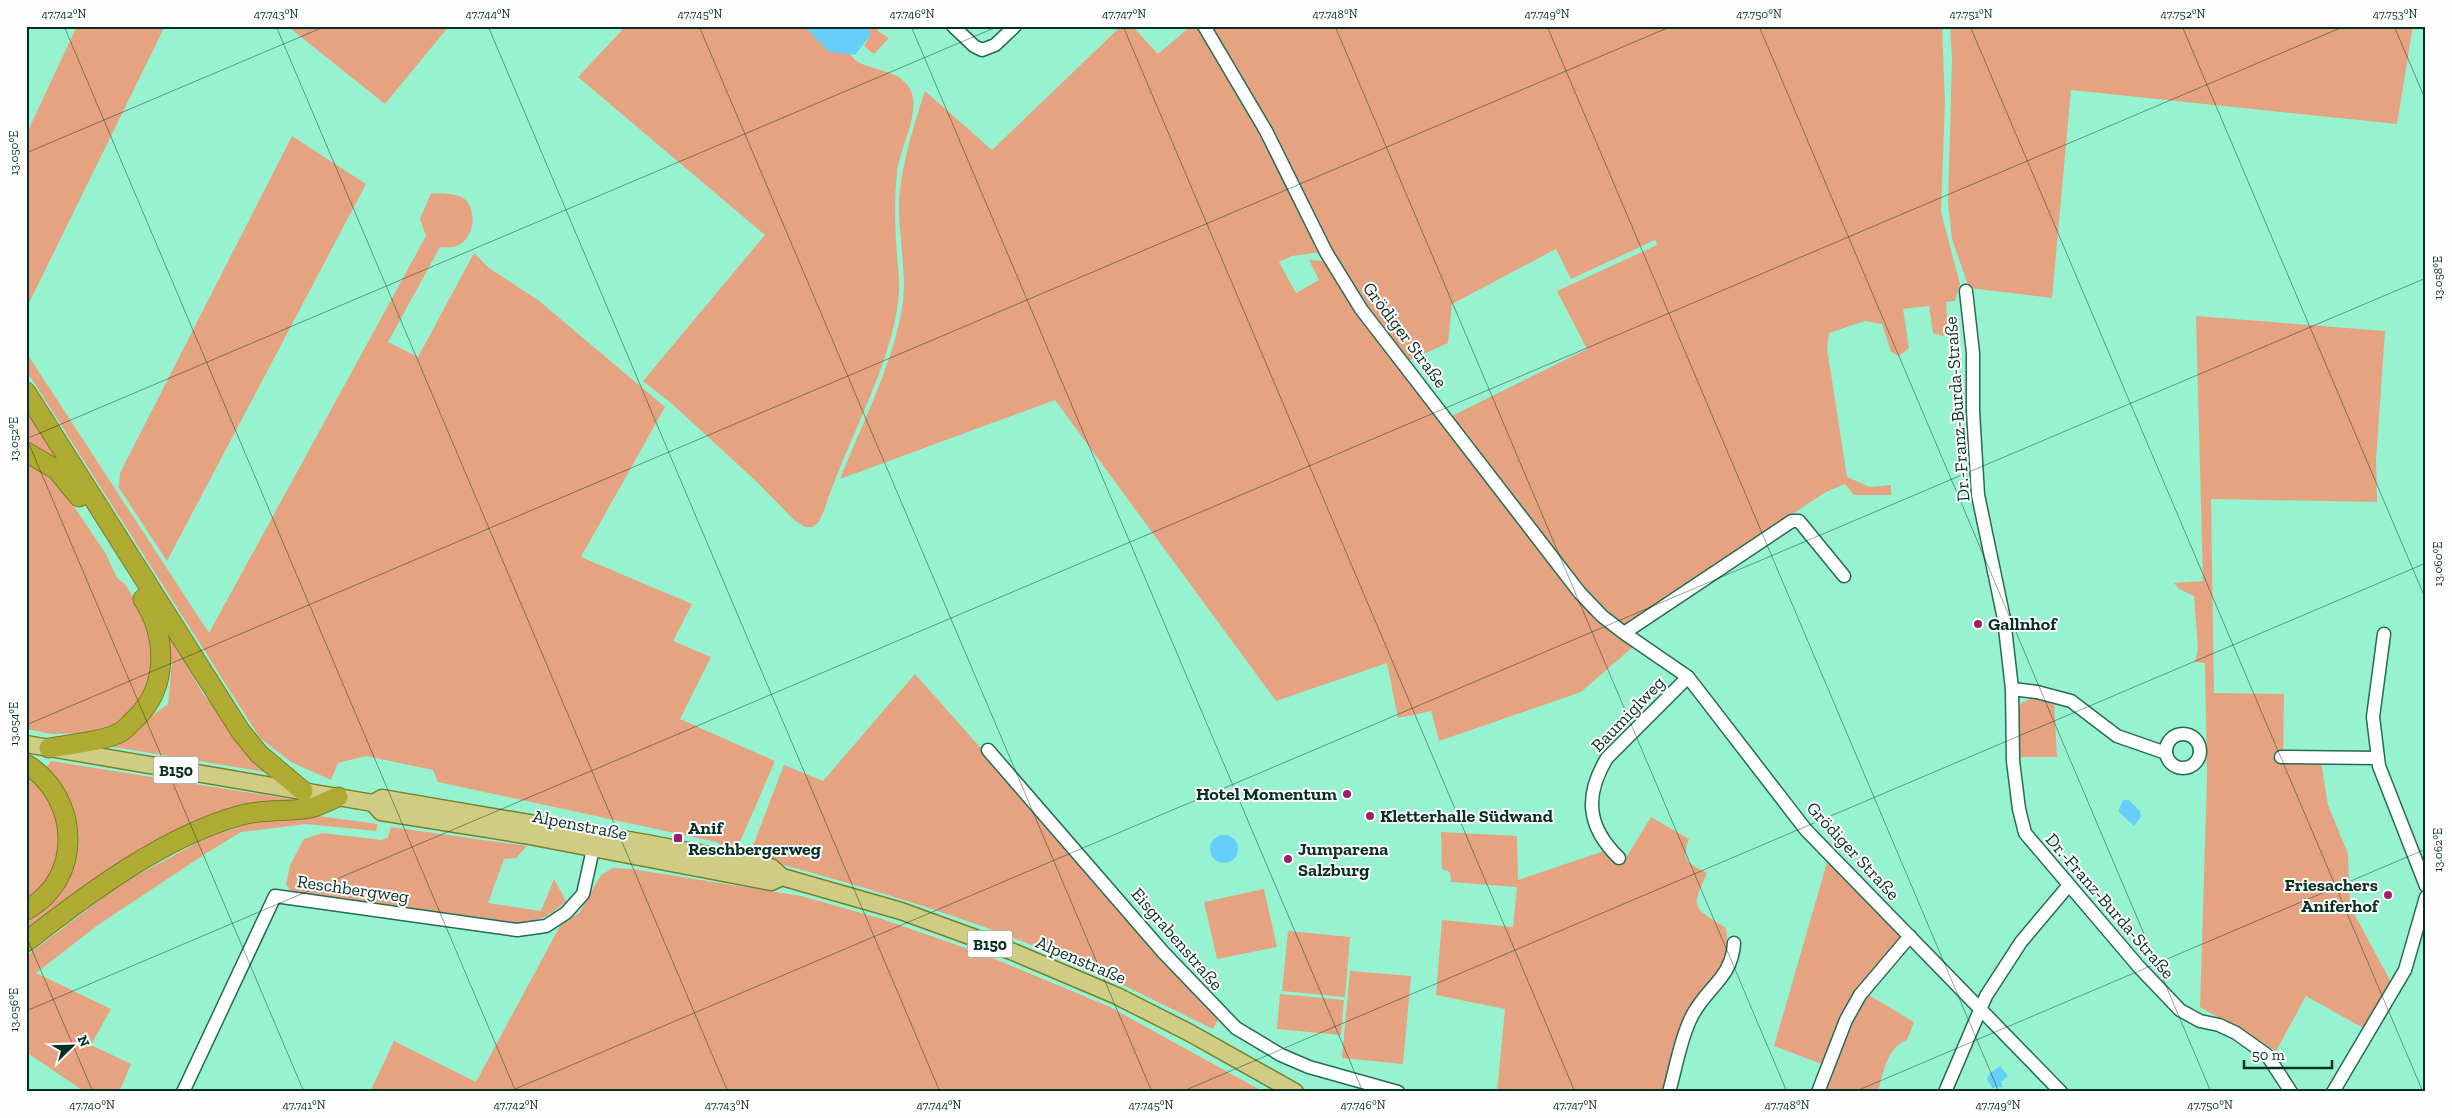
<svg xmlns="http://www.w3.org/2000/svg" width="2452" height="1118" font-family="'Zilla Slab',serif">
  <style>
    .green { fill: #e6a381 }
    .water { fill: #65cefa }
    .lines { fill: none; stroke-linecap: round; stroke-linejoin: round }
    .minor-casing { stroke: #246c54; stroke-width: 15 }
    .major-casing { stroke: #74802d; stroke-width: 19 }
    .highway-casing { stroke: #74802d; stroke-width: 21 }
    .minor { stroke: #fff; stroke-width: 12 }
    .major { stroke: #cfcd84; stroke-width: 16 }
    .highway { stroke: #afab32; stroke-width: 19 }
    .ticks { fill: none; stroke: #073024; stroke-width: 1; stroke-opacity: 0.45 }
    .poi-dot { fill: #9e1d6f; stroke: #fefefe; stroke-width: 2 }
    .labels { text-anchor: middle; stroke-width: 4; stroke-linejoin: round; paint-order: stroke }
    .shield { fill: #fefefe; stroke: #516e65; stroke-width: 1 }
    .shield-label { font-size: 16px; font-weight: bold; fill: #073024 }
    .street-label { font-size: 18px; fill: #073024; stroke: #fefefe }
    .poi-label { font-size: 18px; font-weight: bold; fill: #073024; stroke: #fefefe; text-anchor: start }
    .neatline { fill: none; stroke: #073024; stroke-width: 2 }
    .ticks-label { font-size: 12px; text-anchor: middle; fill: #073024 }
  </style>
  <rect width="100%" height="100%" fill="#97f3cf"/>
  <path class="green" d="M 77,26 L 165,26 L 26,309 L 26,135 Z
    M 293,26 L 449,26 L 385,104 L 291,29 Z
    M 626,26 L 804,26 L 829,51 L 850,54 C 861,73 897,65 910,89 C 922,111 899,149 897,173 C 894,201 895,228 897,256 C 898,268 900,281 899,294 C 894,362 845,444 824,511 L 818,523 L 813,527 L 805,527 L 794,520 L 757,482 L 671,403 L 643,381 L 765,235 L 578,77 Z
    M 868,26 L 876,26 L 878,31 L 889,38 L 874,54 L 864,46 L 870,36 Z
    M 1191,26 L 1198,26 C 1225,78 1259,127 1287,179 C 1299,203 1309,228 1321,252 L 1292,256 L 1279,262 L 1296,293 L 1319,280 L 1309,260 L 1324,261 L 1363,320 L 1521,526 L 1634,646 L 1581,692 L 1439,741 L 1431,711 L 1398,718 L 1387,663 L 1276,701 L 1055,400 L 840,479 C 861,426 893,364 902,308 C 907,277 900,244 899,213 C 898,175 913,127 925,91 L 992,150 L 1118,29 L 1133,27 L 1158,54 Z
    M 1210,26 L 1942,26 L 1945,103 L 1941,212 L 1960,284 L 1955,301 L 1946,302 L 1948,329 L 1943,336 L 1933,333 L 1929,306 L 1903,309 L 1909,348 L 1899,356 L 1891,352 L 1882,324 L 1865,321 L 1829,333 L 1827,348 L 1847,477 L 1870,487 L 1891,485 L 1891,495 L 1854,495 L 1845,484 L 1826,492 L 1623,625 L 1584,589 L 1450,417 L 1587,349 L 1557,291 L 1657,245 L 1655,240 L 1571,279 L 1556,249 L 1452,304 L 1448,343 L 1408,361 L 1366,309 L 1335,258 L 1300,183 Z
    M 1950,26 L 2413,26 L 2397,124 L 2071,90 L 2052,298 L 1969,288 L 1952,239 L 1948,203 L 1952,59 Z
    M 292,136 L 366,184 L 167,561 L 119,488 L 120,473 Z
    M 431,193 C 439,194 451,193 459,196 C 479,203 476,240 456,246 C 452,248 445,247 440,247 L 388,342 L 418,357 L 474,253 L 489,268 L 538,300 L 665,407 L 581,557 L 692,604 L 673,641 L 711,657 L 680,719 L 775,761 L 740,842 L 733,852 L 716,842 L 438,782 L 433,770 L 366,756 L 338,763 L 331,780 L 291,762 L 260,738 L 26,370 L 26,352 L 209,633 L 426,236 L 420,219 Z
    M 2196,316 L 2385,331 L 2376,460 L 2377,502 L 2211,499 L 2214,693 L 2284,694 L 2283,762 L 2321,762 L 2328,805 L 2348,854 L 2350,906 L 2392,984 L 2365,1029 L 2306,996 L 2276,1051 L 2200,1007 L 2207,778 L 2205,663 L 2195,662 L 2198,649 L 2194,596 L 2179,589 L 2174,583 L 2203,581 Z
    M 26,408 L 68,472 L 32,444 L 26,442 Z
    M 26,462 L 58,483 L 106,554 L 117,578 L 125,584 L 133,597 L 147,624 L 153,646 L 149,690 L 119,723 L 85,733 L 52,734 L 26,729 Z
    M 165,625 L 183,659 L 203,694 L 271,773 L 102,745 L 130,732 L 168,704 L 172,662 L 166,650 Z
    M 915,674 L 1035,809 L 1149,947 L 1218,1020 L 1213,1029 C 1169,1008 1125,985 1080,965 C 974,919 864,886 753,857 L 752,848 L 784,765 L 823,781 Z
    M 2036,697 L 2054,701 L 2057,757 L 2019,757 L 2017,713 L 2021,703 Z
    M 51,761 L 296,800 L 214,818 L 26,935 L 26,920 C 53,910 62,886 74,862 L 46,768 Z
    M 26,773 L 41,786 L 59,818 L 61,843 L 49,882 L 26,904 Z
    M 311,815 L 378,824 L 376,831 L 306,824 L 241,832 L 205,854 L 98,925 L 36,973 L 111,1009 L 91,1045 L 131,1064 L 119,1092 L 85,1092 L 26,1052 L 26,956 L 121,884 L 208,837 L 268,818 Z
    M 1651,817 L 1689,839 C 1680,861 1689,864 1707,873 C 1690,910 1693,907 1726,928 L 1729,955 L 1722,970 L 1690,1010 L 1665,1092 L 1497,1092 L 1505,1009 L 1436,995 L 1442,920 L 1513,927 L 1517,887 L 1451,882 L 1450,872 L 1442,869 L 1441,832 L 1517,836 L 1518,880 L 1604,851 L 1621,866 Z
    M 391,827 L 527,846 L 516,858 L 504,859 L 488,903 L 541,911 L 554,879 L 566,901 C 545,921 529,924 501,924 L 311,896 L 291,891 L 286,885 L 290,865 L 304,839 L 322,833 L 382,840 L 388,837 Z
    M 1828,859 L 1904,935 L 1867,994 L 1914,1022 L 1907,1040 C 1887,1047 1883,1073 1878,1092 L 1826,1092 L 1835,1069 L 1774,1046 Z
    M 613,868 L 631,869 L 801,896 L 879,918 L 983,954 L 1110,1007 L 1264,1092 L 370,1092 L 394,1041 L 476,1082 L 560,926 L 579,913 L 601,875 Z
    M 1264,889 L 1277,947 L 1217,959 L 1204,902 Z
    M 1288,931 L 1350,937 L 1345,997 L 1282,991 Z
    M 1350,971 L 1411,976 L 1403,1064 L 1342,1058 Z
    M 1280,994 L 1344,1000 L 1341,1035 L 1277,1029 Z"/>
  <path class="water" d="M 804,26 L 868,26 L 870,36 L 855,55 L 829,52 Z
    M 2123,800 L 2129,800 L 2140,811 L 2141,817 L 2134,826 L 2118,811 Z
    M1210 849a14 14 0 1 1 28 0a14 14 0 1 1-28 0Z
    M 2000,1066 L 2008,1076 L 2001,1082 L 2003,1087 L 1992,1088 L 1987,1079 L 1990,1073 Z"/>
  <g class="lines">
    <g class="minor-casing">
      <path id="minor" d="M 953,26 L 974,46 L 982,50 L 995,45 L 1015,26
        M 1204,26 L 1266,131 L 1326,252 L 1361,309 L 1580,593 L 1602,616 L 1624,633 L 1688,677 L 1806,830 L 2061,1092
        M 1966,291 L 1973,353 L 1973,411 L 1978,495 L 2004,619 L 2012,689 L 2013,761 L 2019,809 L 2025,833 L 2139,967 L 2180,1010 L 2200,1021 L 2219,1025 L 2236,1033 L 2267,1055 L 2291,1092
        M 1624,633 L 1792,521 L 1799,521 L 1844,576
        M 2384,634 L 2373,717 L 2379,766 L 2426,886
        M 2012,689 L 2037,692 L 2071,701 L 2117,736 L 2166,753
        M2166 751a17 17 0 1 1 34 0a17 17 0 1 1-34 0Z
        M 988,750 L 1163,952 L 1236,1028 L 1281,1055 L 1309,1067 L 1398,1092
        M 2281,757 L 2378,758
        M 1619,858 C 1587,827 1584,796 1607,758 L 1688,677
        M 183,1092 L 275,896 L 517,930 L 546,926 L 566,913 L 583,894 L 593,849
        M 1669,1092 C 1676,1068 1680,1040 1691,1018 C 1705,988 1732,979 1734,943
        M 1818,1092 L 1846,1020 L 1860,995 L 1910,936
        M 1945,1092 L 1986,996 L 2021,942 L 2069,885
        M 2333,1092 L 2405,970 L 2426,897"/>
    </g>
    <g class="major-casing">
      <path id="major" d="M 26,744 L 373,803 L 382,798 L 646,843 L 771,867 L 782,877 L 901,911 L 1011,951 L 1117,996 L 1190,1033 L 1295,1092
        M 373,803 L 381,812 L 524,835 L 771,882 L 782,877"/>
    </g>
    <g class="highway-casing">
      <path id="highway" d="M 26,392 L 241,732 L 259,754 L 303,791
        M 26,452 L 57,470 L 79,497
        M 49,748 C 70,744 102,742 121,732 C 126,729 130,723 135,719 C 169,687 167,636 143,599
        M 26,764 C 80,797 84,879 26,910
        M 26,942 C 87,894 166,835 242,815 C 264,809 288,812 310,808 C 319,806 329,800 338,797"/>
    </g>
    <use href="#minor" class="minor"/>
    <use href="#major" class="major"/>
    <use href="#highway" class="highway"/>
  </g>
  <path class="ticks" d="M 64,26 L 516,1092M 276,26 L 728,1092M 488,26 L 940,1092M 699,26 L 1152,1092M 911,26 L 1363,1092M 1123,26 L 1575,1092M 1335,26 L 1787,1092M 1547,26 L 1999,1092M 1759,26 L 2211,1092M 1970,26 L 2423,1092M 2182,26 L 2426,600M 2394,26 L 2426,101M 26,153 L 326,26M 26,437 L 304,1092M 26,439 L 999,26M 26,725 L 1672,26M 26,936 L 93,1092M 26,1011 L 2345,26M 508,1092 L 2426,278M 1181,1092 L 2426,563M 1854,1092 L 2426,849"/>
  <g class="poi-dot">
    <circle cx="1978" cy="624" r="5"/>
    <circle cx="1347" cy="794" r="5"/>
    <circle cx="1370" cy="816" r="5"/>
    <rect x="673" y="833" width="10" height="10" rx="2.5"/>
    <circle cx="1288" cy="859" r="5"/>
    <circle cx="2388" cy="895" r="5"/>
  </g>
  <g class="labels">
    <g class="shield">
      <rect x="153.5" y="756.5" width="45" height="27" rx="4"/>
      <rect x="967.5" y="930.5" width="45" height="27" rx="4"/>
    </g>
    <g class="shield-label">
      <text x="176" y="776">B150</text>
      <text x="990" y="950">B150</text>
    </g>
    <g class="street-label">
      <text transform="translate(1405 335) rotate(53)" y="6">Grödiger Straße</text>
      <text transform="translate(1957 409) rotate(-94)" y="6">Dr.-Franz-Burda-Straße</text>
      <text transform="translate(1628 714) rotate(-46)" y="6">Baumiglweg</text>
      <text transform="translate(580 825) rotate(11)" y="6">Alpenstraße</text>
      <text transform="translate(1853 851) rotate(47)" y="6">Grödiger Straße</text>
      <text transform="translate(353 889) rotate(8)" y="6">Reschbergweg</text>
      <text transform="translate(2110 906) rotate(49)" y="6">Dr.-Franz-Burda-Straße</text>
      <text transform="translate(1177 939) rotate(49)" y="6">Eisgrabenstraße</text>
      <text transform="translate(1081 960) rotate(23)" y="6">Alpenstraße</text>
    </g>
    <g class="poi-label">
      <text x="1988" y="630">Gallnhof</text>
      <text x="1337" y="800" text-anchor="end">Hotel Momentum</text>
      <text x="1380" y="822">Kletterhalle Südwand</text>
      <text x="688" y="834">Anif<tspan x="688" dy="21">Reschbergerweg</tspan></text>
      <text x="1298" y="855">Jumparena<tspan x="1298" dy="21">Salzburg</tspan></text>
      <text x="2378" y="891" text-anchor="end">Friesachers<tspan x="2378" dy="21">Aniferhof</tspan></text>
    </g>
  </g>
  <rect width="2452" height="1118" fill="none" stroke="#fefefe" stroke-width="55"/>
  <g transform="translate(72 1046) rotate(67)" stroke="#fefefe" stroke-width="4" paint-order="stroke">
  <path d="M0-4L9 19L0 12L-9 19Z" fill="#073024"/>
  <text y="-8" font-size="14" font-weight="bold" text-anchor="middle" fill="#073024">N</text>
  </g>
  <path d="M2244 1060v8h88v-8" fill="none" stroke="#073024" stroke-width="2.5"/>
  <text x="2252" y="1060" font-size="15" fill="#073024" stroke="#fefefe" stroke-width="4" paint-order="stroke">50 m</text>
  <rect x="28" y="28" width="2396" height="1062" class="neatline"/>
  <g class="ticks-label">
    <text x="64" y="18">47.742°N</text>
    <text x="276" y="18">47.743°N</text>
    <text x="488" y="18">47.744°N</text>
    <text x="700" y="18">47.745°N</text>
    <text x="912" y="18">47.746°N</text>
    <text x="1124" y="18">47.747°N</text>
    <text x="1335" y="18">47.748°N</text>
    <text x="1547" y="18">47.749°N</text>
    <text x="1759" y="18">47.750°N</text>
    <text x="1971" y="18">47.751°N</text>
    <text x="2183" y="18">47.752°N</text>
    <text x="2395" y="18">47.753°N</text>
    <text transform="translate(14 153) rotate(-90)" y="4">13.050°E</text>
    <text transform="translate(2438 278) rotate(-90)" y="4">13.058°E</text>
    <text transform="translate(14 439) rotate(-90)" y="4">13.052°E</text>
    <text transform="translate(2438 564) rotate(-90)" y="4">13.060°E</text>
    <text transform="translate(14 724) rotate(-90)" y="4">13.054°E</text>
    <text transform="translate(2438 850) rotate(-90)" y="4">13.062°E</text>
    <text transform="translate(14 1010) rotate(-90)" y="4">13.056°E</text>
    <text x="92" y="1109">47.740°N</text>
    <text x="304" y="1109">47.741°N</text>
    <text x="516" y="1109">47.742°N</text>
    <text x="727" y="1109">47.743°N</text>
    <text x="939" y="1109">47.744°N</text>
    <text x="1151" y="1109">47.745°N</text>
    <text x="1363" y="1109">47.746°N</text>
    <text x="1575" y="1109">47.747°N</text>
    <text x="1787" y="1109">47.748°N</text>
    <text x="1998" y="1109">47.749°N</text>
    <text x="2210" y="1109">47.750°N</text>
  </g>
</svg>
